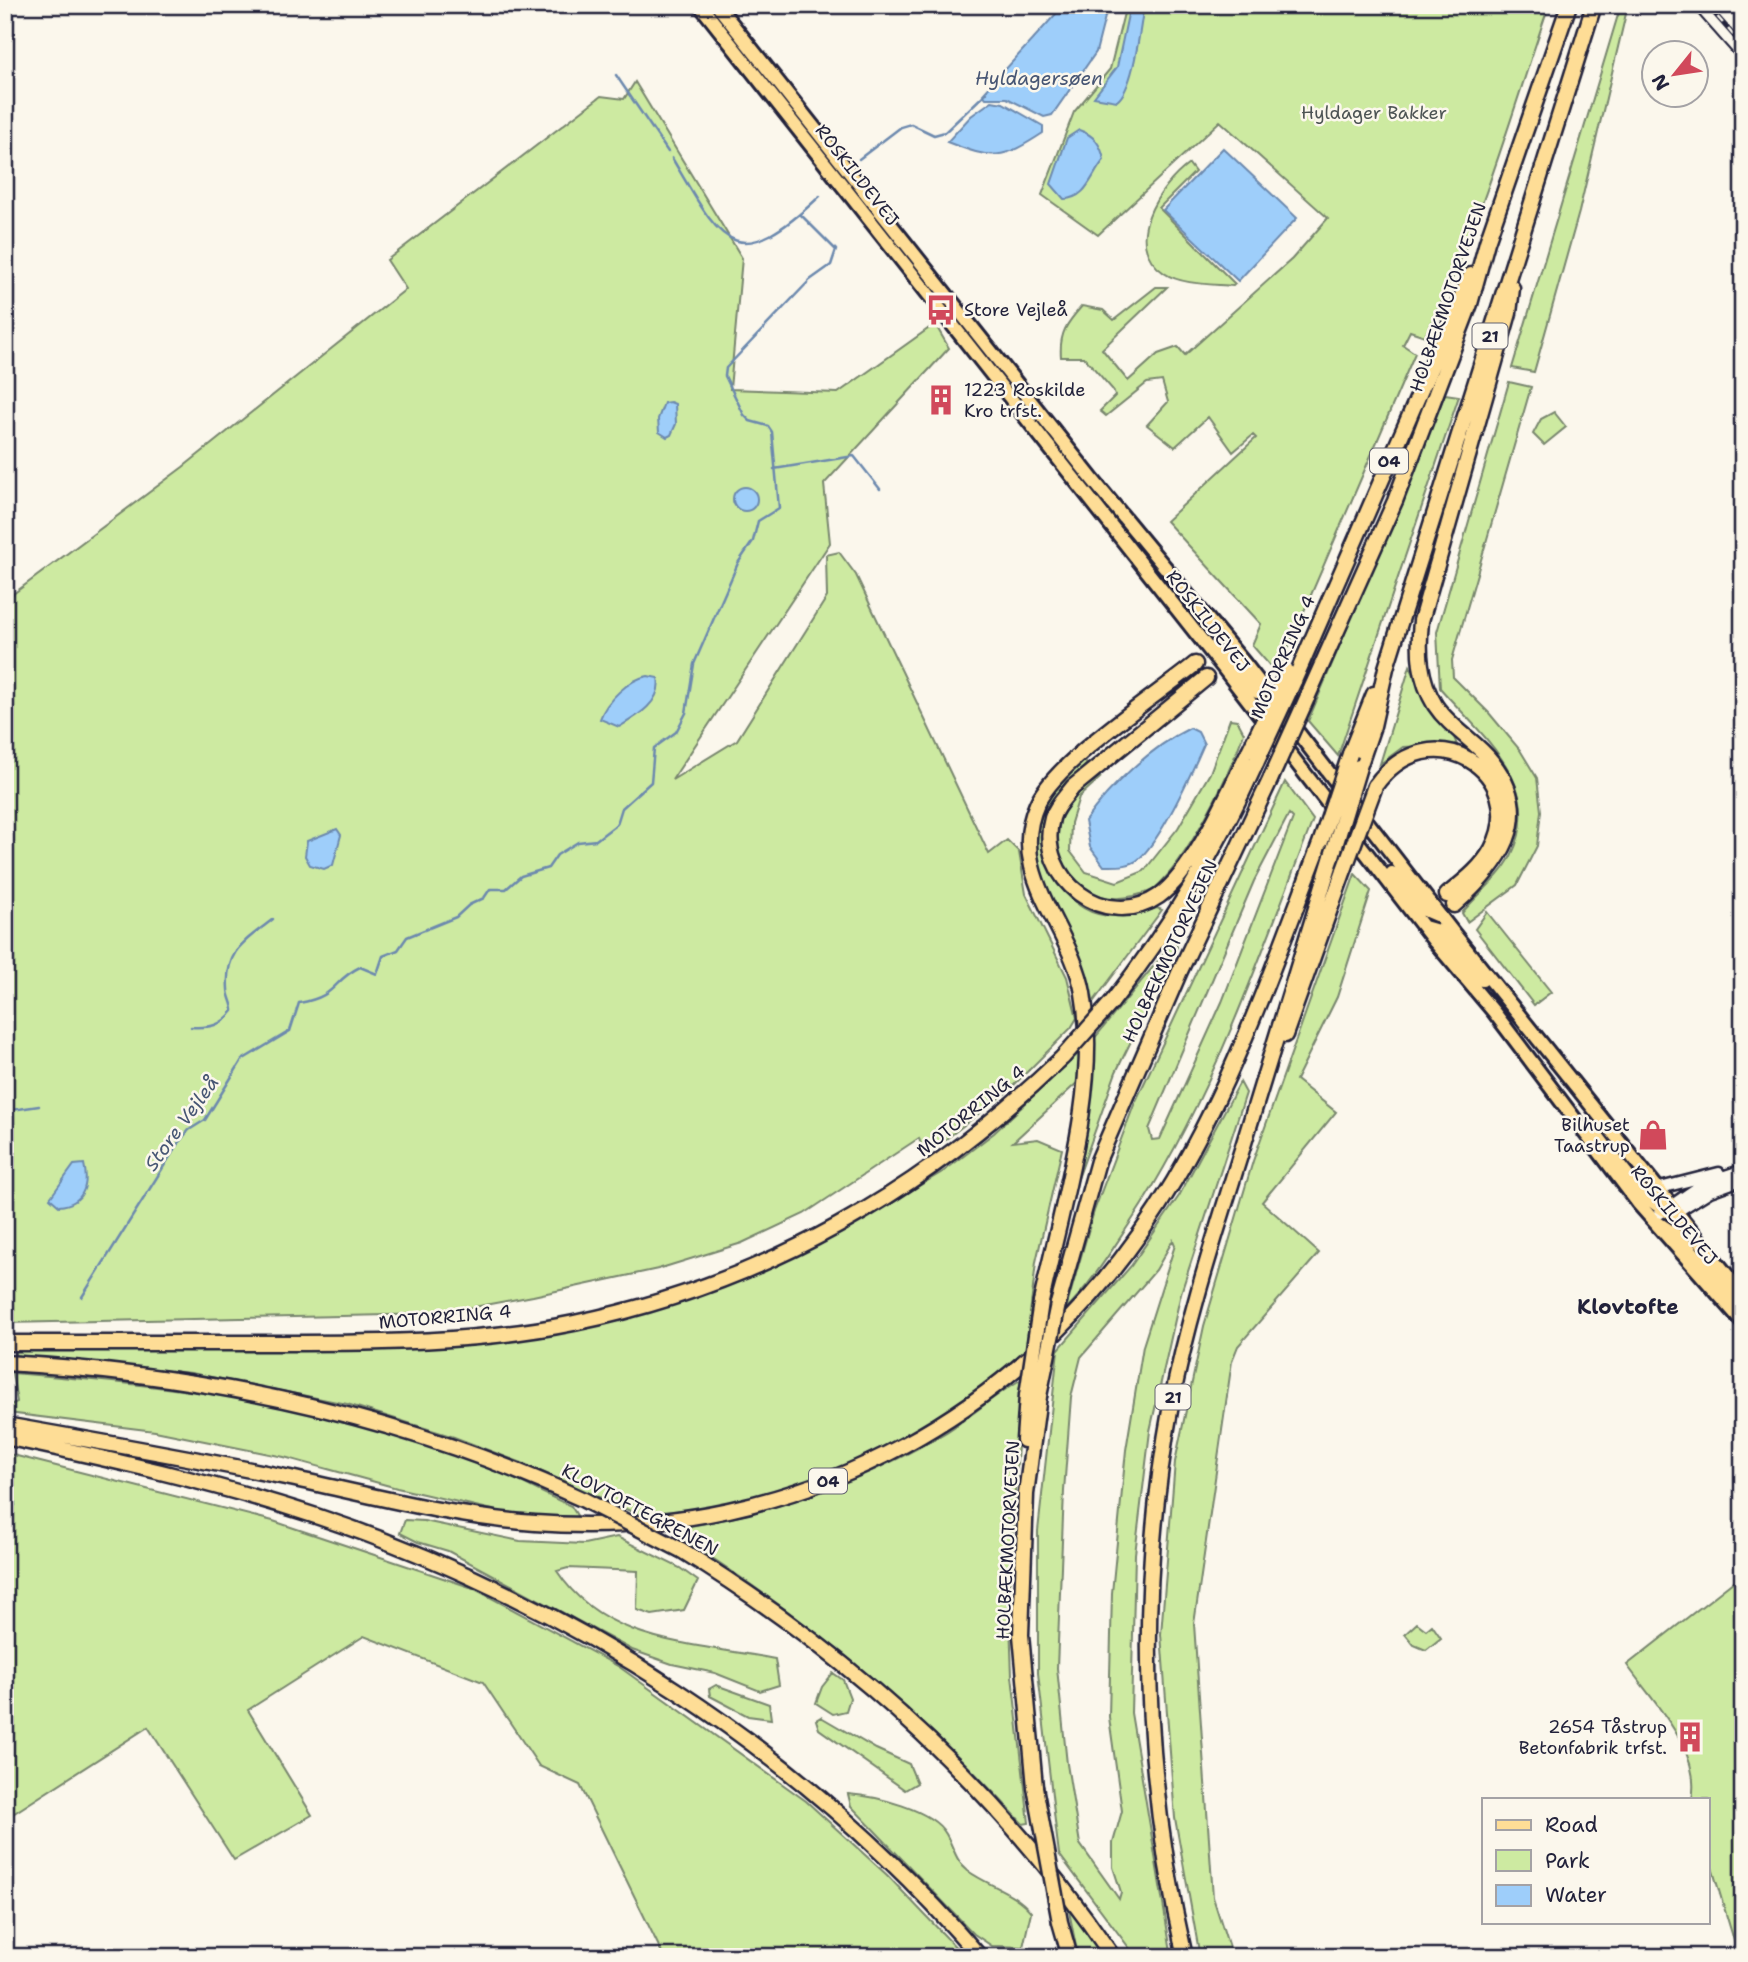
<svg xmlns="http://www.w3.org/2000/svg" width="1748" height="1962" font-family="'Shantell Sans',sans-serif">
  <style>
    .green { fill: #cdeaa1; stroke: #78866e; stroke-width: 2; fill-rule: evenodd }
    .water { fill: #9ecefa; stroke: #6c89ae; stroke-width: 2 }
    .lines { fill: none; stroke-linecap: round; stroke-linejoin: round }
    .stream { stroke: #6c89ae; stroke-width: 2.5 }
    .minor-casing { stroke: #22223b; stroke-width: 15 }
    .major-casing { stroke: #22223b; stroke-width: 18 }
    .highway-casing { stroke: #22223b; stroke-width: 19 }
    .minor { stroke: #fbf7ec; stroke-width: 10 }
    .major { stroke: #fedd96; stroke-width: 12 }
    .highway { stroke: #fedd96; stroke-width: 14 }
    .tram { stroke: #22223b; stroke-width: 2 }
    .rail-casing { stroke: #22223b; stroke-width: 5 }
    .rail { stroke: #fbf7ec; stroke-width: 2.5; stroke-dasharray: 8; stroke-linecap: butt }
    .highway-bridge-casing { stroke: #22223b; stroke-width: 19; stroke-linecap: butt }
    .highway-bridge { stroke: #fedd96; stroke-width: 14 }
    .labels { text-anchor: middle; stroke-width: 5; stroke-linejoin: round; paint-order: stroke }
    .shield { fill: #fbf7ec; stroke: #636270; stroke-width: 2 }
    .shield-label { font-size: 16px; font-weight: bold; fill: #22223b }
    .park-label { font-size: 18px; fill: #4d5454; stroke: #fbf7ec }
    .street-label { font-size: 18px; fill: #22223b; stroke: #fbf7ec }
    .poi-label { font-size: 18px; fill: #22223b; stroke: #fbf7ec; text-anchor: start }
    .water-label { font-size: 19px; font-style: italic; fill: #475674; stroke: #fbf7ec }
    .quarter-label { font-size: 21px; font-weight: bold; fill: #22223b; stroke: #fbf7ec }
  </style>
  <rect width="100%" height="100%" fill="#fbf7ec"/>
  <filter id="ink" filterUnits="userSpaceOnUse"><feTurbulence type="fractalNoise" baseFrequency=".0143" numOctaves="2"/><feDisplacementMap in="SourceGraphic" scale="14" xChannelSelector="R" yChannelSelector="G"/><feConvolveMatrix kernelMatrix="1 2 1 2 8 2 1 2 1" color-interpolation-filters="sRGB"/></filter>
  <g filter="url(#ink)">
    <path class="green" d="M 1126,5 L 1549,5 C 1511,115 1479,232 1425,336 L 1410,331 L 1403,345 L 1415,353 L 1277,674 L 1252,645 L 1261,624 L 1166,521 L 1256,438 L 1253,435 L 1233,452 L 1208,417 L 1175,447 L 1147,425 L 1168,402 L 1162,381 L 1147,383 L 1106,416 L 1100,411 L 1115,396 L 1113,390 L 1084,357 L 1061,357 C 1059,333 1067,323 1082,306 L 1103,310 L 1114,320 L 1156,287 L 1167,287 L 1102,349 L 1128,381 L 1158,354 L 1178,347 L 1185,355 L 1292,259 L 1328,218 L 1220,121 L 1098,235 L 1042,195 L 1074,112 L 1110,69 Z
      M 1621,5 L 1628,5 L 1579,212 L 1534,372 L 1512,368 Z
      M 635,82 L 742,258 L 730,389 L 838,393 L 935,324 L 949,348 L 824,484 L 830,543 L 672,780 L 737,740 L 827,597 L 826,555 L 839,552 L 856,575 L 989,854 L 1007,840 L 1019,852 L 1026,894 L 1067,977 L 1077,1018 L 1071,1028 L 1008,1091 L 924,1156 L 919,1138 L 804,1214 L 742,1243 L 658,1269 L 533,1296 L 437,1314 L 6,1323 L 5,1325 L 5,600 L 183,467 L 406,289 L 387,260 L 601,96 L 624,99 Z
      M 1189,164 L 1195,172 L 1159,208 L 1235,284 L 1233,286 C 1213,284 1181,285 1164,273 C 1121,243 1159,186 1189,164 Z
      M 1509,382 L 1531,387 L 1452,660 L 1453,677 L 1489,713 L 1520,750 L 1537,778 L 1541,811 L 1537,846 L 1517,885 L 1467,922 L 1462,913 C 1477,895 1501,876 1511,856 C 1547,786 1482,736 1440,688 L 1437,632 Z
      M 1445,394 L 1459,396 L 1338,756 L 1308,721 Z
      M 1554,412 L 1566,427 L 1544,445 L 1533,434 L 1541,419 Z
      M 1410,666 L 1428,705 L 1453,735 L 1457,745 L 1403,747 L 1380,764 Z
      M 1230,719 L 1237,720 L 1244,733 C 1228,777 1189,859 1154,889 C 1149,893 1140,894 1134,896 C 1070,912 1032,834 1079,791 C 1085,785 1094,781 1101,777 L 1079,797 L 1071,823 L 1070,851 L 1086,872 L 1117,882 L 1144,871 L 1178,828 L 1210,773 Z
      M 1083,760 L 1087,764 C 1073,777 1057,791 1048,808 C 1029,845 1059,904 1098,914 C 1116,919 1139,913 1157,908 L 1162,910 L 1091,1005 C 1080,955 1024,871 1035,825 C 1040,799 1064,777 1083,760 Z
      M 1285,782 L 1313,820 C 1259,958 1212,1099 1130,1223 C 1110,1253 1091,1284 1066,1309 L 1094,1211 L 1134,1105 ZM 1289,814 L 1293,818 L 1222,1002 L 1160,1139 L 1152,1140 L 1149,1129 L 1254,881 Z
      M 1355,874 L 1371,891 L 1337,997 L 1296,1080 L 1336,1112 L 1262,1202 L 1319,1253 L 1238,1346 L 1232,1361 L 1194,1624 L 1213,1897 L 1232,1957 L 1200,1957 L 1175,1818 L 1161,1634 L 1175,1462 L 1204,1326 L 1253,1161 Z
      M 1487,912 L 1551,992 L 1534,1005 L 1475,929 Z
      M 1175,940 L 1177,947 L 1116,1072 L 1070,1201 L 1095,1060 L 1093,1040 Z
      M 1082,1050 L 1080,1080 L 1013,1142 L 1038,1139 L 1062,1149 L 1036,1262 L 1025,1357 L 930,1426 L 834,1474 L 754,1500 L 646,1518 L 522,1463 L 454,1437 L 347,1404 L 191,1373 L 15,1355 L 15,1349 L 464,1343 L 752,1274 L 843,1231 L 944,1171 L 994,1133 Z
      M 1240,1082 L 1246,1093 L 1181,1293 L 1150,1431 L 1135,1554 L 1131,1713 L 1172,1957 L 1136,1957 L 1059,1854 L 1056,1830 L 1038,1673 L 1038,1531 L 1058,1350 L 1131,1266 L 1179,1196 ZM 1173,1240 L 1175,1245 L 1143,1346 L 1126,1450 L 1112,1593 L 1109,1717 L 1122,1811 L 1113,1843 L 1113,1867 L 1121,1892 L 1119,1899 L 1080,1844 L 1067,1764 L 1057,1668 L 1064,1491 L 1071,1397 L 1081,1357 L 1156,1270 Z
      M 12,1373 C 165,1385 325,1402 470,1459 C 504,1472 537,1491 571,1506 L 578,1517 L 519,1516 L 397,1488 L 284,1457 L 155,1431 L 8,1413 L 8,1406 L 17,1402 Z
      M 1022,1379 L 1009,1592 L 1012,1676 L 1029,1823 L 1023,1824 C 921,1711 806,1618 679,1536 L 679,1528 C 773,1513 861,1483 943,1434 C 971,1417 994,1395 1022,1379 Z
      M 5,1453 L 273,1521 L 473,1588 L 618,1666 L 806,1801 L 887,1875 L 965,1957 L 664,1957 L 580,1785 L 539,1766 L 483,1682 L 364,1636 L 248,1710 L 312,1815 L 234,1860 L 148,1727 L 5,1819 Z
      M 405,1520 L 424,1521 L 520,1541 L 584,1544 L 617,1537 L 680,1568 L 698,1581 L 684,1610 L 652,1615 L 637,1610 L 638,1571 L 568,1568 L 557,1571 C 605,1645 697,1643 775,1659 L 779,1685 L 760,1691 L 715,1673 L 672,1664 L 632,1650 L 448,1551 L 418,1542 L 400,1533 Z
      M 1743,1574 L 1743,1957 L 1739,1957 L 1708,1854 L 1708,1799 L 1692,1799 C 1702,1750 1653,1702 1627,1665 Z
      M 1417,1623 L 1426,1630 L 1432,1625 L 1441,1638 L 1426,1650 L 1414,1645 L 1405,1634 Z
      M 833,1673 L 843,1680 L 850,1698 L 846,1711 L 833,1714 L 816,1703 L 822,1687 Z
      M 716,1685 L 769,1704 L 771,1719 L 748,1716 L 710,1696 L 709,1689 Z
      M 821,1717 L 876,1749 L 909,1764 L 917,1783 L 905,1790 L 819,1729 L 816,1720 Z
      M 848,1794 C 875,1796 932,1809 946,1834 C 953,1846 956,1862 968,1871 C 989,1886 1015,1892 1031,1912 L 1023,1947 L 992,1946 L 974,1934 L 851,1806 Z
      M 1068,1906 L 1104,1957 L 1078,1957 Z"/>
    <path class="water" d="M 1064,5 L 1108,5 L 1096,52 L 1052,115 L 1044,117 L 1007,98 L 986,98 L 983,94 Z
      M 1130,5 L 1144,5 C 1140,27 1134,89 1117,101 L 1094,97 L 1117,67 Z
      M 992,101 L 1003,103 L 1043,126 L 1043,133 C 1002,160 993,160 947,142 L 971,116 Z
      M 1079,130 C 1094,135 1101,144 1104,160 C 1091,175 1087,199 1064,199 L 1051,184 L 1067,138 Z
      M 1223,148 L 1297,218 L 1238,281 L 1163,210 Z
      M 670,402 L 675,404 L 676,424 L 671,435 L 667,437 L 659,432 L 658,419 L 664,403 Z
      M733 499a12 12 0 1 1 24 0a12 12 0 1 1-24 0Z
      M 648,676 L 658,678 C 663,702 636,717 619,727 L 600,719 C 606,701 629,679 648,676 Z
      M 1190,728 L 1198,732 L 1204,744 C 1191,774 1163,836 1140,858 C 1131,867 1116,866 1104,866 L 1090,847 L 1085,821 C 1110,786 1151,747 1190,728 Z
      M 337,829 L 341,835 L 333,865 L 324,869 L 310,865 L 305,856 L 307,841 Z
      M 84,1164 C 89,1185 84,1204 59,1206 L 50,1198 L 74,1165 Z"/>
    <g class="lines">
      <path class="stream" d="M 616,75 L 668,152
        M 672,158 C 722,243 734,277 820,196
        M 859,159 L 901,127 L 911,124 L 934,135 L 945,132 L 986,93
        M 774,469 L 854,456 L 880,489
        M 191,1027 C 210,1028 221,1026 233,1011 C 233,1003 228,997 228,989 C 225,949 246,941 273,919
        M 5,1111 L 39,1106
        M 82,1297 L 179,1142 L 189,1130 L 205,1120 L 242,1060 L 290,1031 L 299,1003 C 339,996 331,981 360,967 L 377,974 L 383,956 L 398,950 L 407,937 L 456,917 L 469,905 L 484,898 L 490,889 L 506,889 L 521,876 L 548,868 L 557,855 L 578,842 L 596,840 L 617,824 L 622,808 L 651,782 L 654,748 L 676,732 L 686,713 L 694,664 L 738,563 L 753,541 L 758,521 L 779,508 L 772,432 L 768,426 L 750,421 L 744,415 L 725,376 L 726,368 L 810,280 L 831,265 L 836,250 L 800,214
        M 5,1500 L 15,1505
        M 5,1520 L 15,1502"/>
      <g class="minor-casing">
        <path id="minor" d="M 1656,1189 L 1719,1173
          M 1673,1214 L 1710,1191 L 1743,1179
          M 1652,1219 L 1704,1183 L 1743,1170"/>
      </g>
      <g class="major-casing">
        <path id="major" d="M 700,5 L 1222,666 L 1435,942 L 1494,1012 L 1638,1203 L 1743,1322
          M 717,5 L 1093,480 L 1244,663 L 1454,934 L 1743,1295
          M 1215,653 L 1226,658 L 1257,692
          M 1392,873 L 1422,909 L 1436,915
          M 1424,927 L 1438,931 L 1482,980
          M 1596,1134 C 1615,1157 1646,1208 1675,1214
          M 1658,1223 L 1678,1236 L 1743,1308"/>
      </g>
      <g class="highway-casing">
        <path id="highway" d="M 1206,678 L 1073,787 C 1066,796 1055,807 1052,818 C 1035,878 1106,933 1159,896 C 1195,870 1229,791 1249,751
          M 1294,681 L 1471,275
          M 1307,698 L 1395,501 L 1470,304 L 1487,242 L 1569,5
          M 1350,754 L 1374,694
          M 1359,767 L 1373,726 L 1386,668 L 1594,5
          M 1375,786 C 1430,708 1532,773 1492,849 C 1482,868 1463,882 1447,895
          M 1454,905 C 1498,866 1537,819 1492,762 C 1476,741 1450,728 1435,705 C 1419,679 1418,651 1421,621 L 1509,313 L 1512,288
          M 1112,1002 C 1171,927 1218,847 1257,761
          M 1285,1035 L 1344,870
          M 1041,1302 C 1061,1208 1100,1088 1083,993 C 1072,928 1006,873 1037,804 C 1055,762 1156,696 1195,664
          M 1058,1304 L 1098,1161 L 1180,971 L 1271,778
          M 5,1343 C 97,1343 188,1343 279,1343 C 378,1343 477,1343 574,1323 C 765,1284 924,1191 1063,1057
          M 5,1363 C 206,1374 402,1415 584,1500
          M 5,1425 C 102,1442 199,1459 295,1479 C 374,1496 454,1517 535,1523 C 801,1543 1040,1409 1174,1181 C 1237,1074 1277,956 1321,841
          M 5,1437 C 109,1459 212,1482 313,1515 C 569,1600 804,1751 980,1957
          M 1024,1440 L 1027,1395
          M 681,1550 C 853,1656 999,1789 1113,1957
          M 1035,1787 L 1021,1635 L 1026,1494 L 1039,1396
          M 1060,1922 L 1070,1957
          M 1185,1957 C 1143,1775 1137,1588 1171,1405 C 1188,1316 1217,1230 1244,1143 C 1274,1047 1302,951 1332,856"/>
      </g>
      <use href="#minor" class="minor"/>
      <use href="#major" class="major"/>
      <use href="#highway" class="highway"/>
      <path class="tram" d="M 1690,5 L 1743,65"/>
      <g class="rail-casing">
        <path id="rail" d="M 1707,5 L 1743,46"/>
      </g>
      <use href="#rail" class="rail"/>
      <g class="highway-bridge-casing">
        <path id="highway-bridge" d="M 1249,751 L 1287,672
          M 1257,761 L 1294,681
          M 1271,778 L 1307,698
          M 1321,841 L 1350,754
          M 1332,856 L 1359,767
          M 1344,870 L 1375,786
          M 1063,1057 L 1112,1002
          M 1027,1395 L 1041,1302
          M 1039,1396 L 1058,1304
          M 584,1500 L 681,1550
          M 1035,1787 L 1060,1922"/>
      </g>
      <use href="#highway-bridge" class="highway-bridge"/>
    </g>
  </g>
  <defs>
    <g id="bus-bare" transform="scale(2.415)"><path d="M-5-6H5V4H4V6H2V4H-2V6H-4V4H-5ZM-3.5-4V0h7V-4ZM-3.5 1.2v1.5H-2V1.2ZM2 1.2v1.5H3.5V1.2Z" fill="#d1495b" stroke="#fbf7ec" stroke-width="2.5" paint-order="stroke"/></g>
    <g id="building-bare" transform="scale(2.415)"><path d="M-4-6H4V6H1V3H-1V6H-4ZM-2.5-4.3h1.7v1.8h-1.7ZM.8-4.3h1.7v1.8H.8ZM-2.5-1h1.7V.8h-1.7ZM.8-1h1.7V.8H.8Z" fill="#d1495b" stroke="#fbf7ec" stroke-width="2.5" paint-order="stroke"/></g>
    <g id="shop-bare" transform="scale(2.415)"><path d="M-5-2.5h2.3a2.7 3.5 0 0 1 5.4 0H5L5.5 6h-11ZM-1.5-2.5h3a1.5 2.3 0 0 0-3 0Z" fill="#d1495b" stroke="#fbf7ec" stroke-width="2.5" paint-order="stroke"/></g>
  </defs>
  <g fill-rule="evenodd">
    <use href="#bus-bare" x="941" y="310"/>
    <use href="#building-bare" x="941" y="400"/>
    <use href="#shop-bare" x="1653" y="1135"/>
    <use href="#building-bare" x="1690" y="1737"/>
  </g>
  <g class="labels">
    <g class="shield">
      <rect x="1472.5" y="323.5" width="35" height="25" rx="5"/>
      <rect x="1370" y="448.5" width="38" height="25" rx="5"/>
      <rect x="1155.5" y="1384.5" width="35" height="25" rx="5"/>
      <rect x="809" y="1468.5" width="38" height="25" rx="5"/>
    </g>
    <g class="shield-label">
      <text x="1490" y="342">21</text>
      <text x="1389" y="467">O4</text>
      <text x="1173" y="1403">21</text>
      <text x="828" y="1487">O4</text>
    </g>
    <g class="park-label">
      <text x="1374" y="119">Hyldager Bakker</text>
    </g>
    <g class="street-label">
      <text transform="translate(857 175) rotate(52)" y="6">ROSKILDEVEJ</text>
      <text transform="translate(1448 297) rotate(-71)" y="6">HOLBÆKMOTORVEJEN</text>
      <text transform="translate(1208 621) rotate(52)" y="6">ROSKILDEVEJ</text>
      <text transform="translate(1283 657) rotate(-66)" y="6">MOTORRING 4</text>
      <text transform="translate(1170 951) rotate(-65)" y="6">HOLBÆKMOTORVEJEN</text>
      <text transform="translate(971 1111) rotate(-39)" y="6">MOTORRING 4</text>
      <text transform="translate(1674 1215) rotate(50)" y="6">ROSKILDEVEJ</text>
      <text transform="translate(445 1317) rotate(-5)" y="6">MOTORRING 4</text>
      <text transform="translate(640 1510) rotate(28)" y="6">KLOVTOFTEGRENEN</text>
      <text transform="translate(1008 1540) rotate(-87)" y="6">HOLBÆKMOTORVEJEN</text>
    </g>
    <g class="poi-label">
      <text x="964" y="316">Store Vejleå</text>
      <text x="964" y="396">1223 Roskilde<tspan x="964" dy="21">Kro trfst.</tspan></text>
      <text x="1630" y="1131" text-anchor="end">Bilhuset<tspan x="1630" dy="21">Taastrup</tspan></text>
      <text x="1667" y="1733" text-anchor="end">2654 Tåstrup<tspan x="1667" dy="21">Betonfabrik trfst.</tspan></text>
    </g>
    <g class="water-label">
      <text x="1039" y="85">Hyldagersøen</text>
      <text transform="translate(181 1123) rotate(-54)" y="7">Store Vejleå</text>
    </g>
    <g class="quarter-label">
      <text x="1628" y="1314">Klovtofte</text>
    </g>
  </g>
  <rect width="1748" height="1962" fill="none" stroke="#fbf7ec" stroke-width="28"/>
  <rect x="14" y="14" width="1720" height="1934" fill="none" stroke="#22223b" stroke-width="2.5" filter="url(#ink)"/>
  <rect x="1482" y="1798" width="228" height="126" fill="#fbf7ec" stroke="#a4a2a5" stroke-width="2"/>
  <rect x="1496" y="1820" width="35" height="10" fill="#fedd96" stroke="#a4a2a5" stroke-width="2"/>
  <text x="1545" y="1832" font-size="21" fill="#22223b">Road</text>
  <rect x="1496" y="1850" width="35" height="21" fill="#cdeaa1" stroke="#a4a2a5" stroke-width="2"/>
  <text x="1545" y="1868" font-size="21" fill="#22223b">Park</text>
  <rect x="1496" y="1885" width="35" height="21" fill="#9ecefa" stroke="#a4a2a5" stroke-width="2"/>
  <text x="1545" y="1902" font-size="21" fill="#22223b">Water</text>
  <g transform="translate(1675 74) rotate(240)"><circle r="33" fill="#fbf7ec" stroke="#a4a2a5" stroke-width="2"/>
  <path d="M0-5L12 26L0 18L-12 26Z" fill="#d1495b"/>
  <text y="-10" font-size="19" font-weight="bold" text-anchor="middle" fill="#22223b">N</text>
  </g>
</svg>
